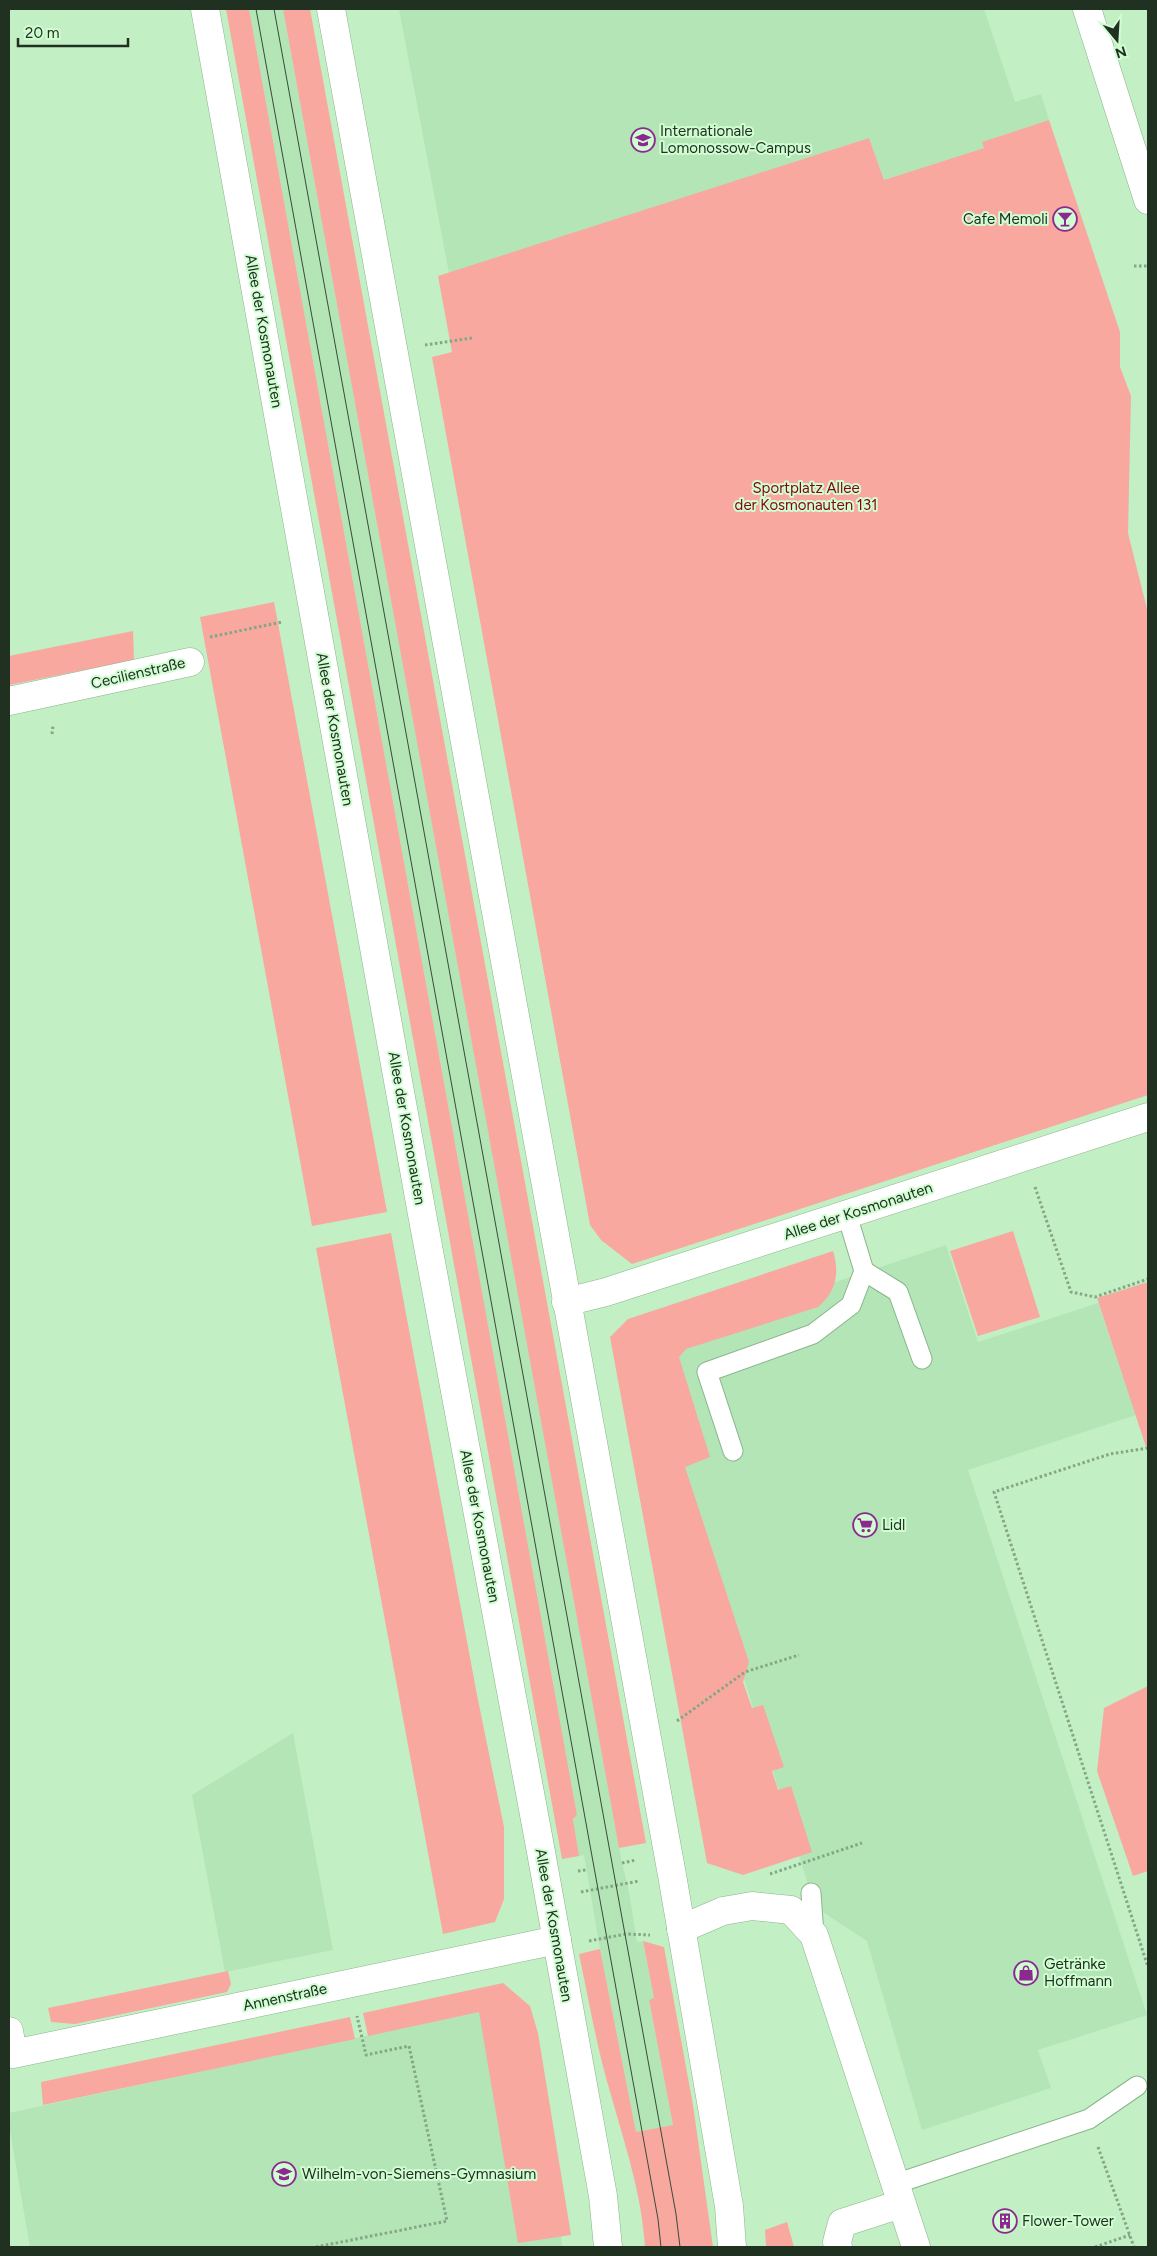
<svg xmlns="http://www.w3.org/2000/svg" width="1157" height="2256" font-family="Figtree,sans-serif">
  <style>
    .built { fill: #b3e5b6 }
    .green { fill: #f8a89f }
    .lines { fill: none; stroke-linecap: round; stroke-linejoin: round }
    .lane-casing { stroke: #8ab48c; stroke-width: 21 }
    .street-casing { stroke: #8ab48c; stroke-width: 29 }
    .secondary-casing { stroke: #8ab48c; stroke-width: 29 }
    .path { stroke: #85a686; stroke-width: 3; stroke-dasharray: 2.5 2.5; stroke-linecap: butt }
    .lane { stroke: #fff; stroke-width: 19 }
    .street { stroke: #fff; stroke-width: 28 }
    .secondary { stroke: #fff; stroke-width: 28 }
    .tram { stroke: #374c38; stroke-width: 1 }
    .labels { text-anchor: middle; stroke-width: 4; stroke-linejoin: round; paint-order: stroke }
    .poi-label { font-size: 15px; fill: #203121; stroke: #d0fdd2; text-anchor: start }
    .street-label { font-size: 15px; fill: #203121; stroke: #d0fdd2 }
    .park-label { font-size: 15px; fill: #83040f; stroke: #d0fdd2 }
  </style>
  <rect width="100%" height="100%" fill="#c3efc5"/>
  <path class="built" d="M 249,9 L 283,9 L 622,1863 L 629,1892 L 637,1942 L 643,1941 L 654,1998 L 649,2001 L 673,2125 L 636,2132 L 600,1949 L 584,1855 L 579,1856 L 573,1819 L 577,1815 Z
    M 399,9 L 984,9 L 1015,102 L 1041,94 L 1049,120 L 983,142 L 984,148 L 884,180 L 869,138 L 449,273 Z
    M 946,1245 L 978,1342 L 1098,1303 L 1136,1415 L 968,1470 L 1147,2015 L 1038,2050 L 1051,2088 L 922,2130 L 867,1941 L 815,1907 L 641,1347 Z
    M 293,1733 L 333,1950 L 225,1972 L 192,1795 Z
    M 514,2004 L 560,2224 L 562,2247 L 30,2247 L 9,2125 L 9,2113 Z"/>
  <path class="green" d="M 226,9 L 249,9 L 577,1815 L 573,1819 L 579,1856 L 562,1859 Z
    M 283,9 L 310,9 L 646,1843 L 619,1848 Z
    M 1049,120 L 1120,332 L 1120,367 L 1131,396 L 1128,533 L 1148,613 L 1148,1095 L 632,1264 L 601,1240 L 590,1225 L 432,357 L 452,352 L 438,276 L 869,138 L 884,180 L 984,148 L 982,142 Z
    M 274,602 L 387,1212 L 312,1226 L 200,617 Z
    M 133,631 L 134,660 L 9,685 L 9,656 Z
    M 1013,1231 L 1040,1317 L 978,1336 L 950,1251 Z
    M 391,1233 L 477,1695 L 504,1827 L 504,1899 L 495,1922 L 443,1934 L 316,1248 Z
    M 833,1251 C 840,1273 836,1292 818,1307 L 686,1349 L 679,1357 L 710,1457 L 685,1467 L 749,1662 L 743,1682 L 752,1708 L 763,1705 L 784,1767 L 772,1771 L 778,1790 L 791,1786 L 812,1852 L 743,1875 L 707,1863 L 610,1337 L 628,1319 Z
    M 1148,1282 L 1148,1453 L 1097,1298 Z
    M 1148,1686 L 1148,1871 L 1133,1876 L 1097,1771 L 1104,1708 Z
    M 643,1941 L 664,1947 L 693,2105 L 713,2247 L 645,2247 C 642,2195 625,2145 611,2095 C 597,2049 589,2001 579,1954 L 600,1949 L 636,2132 L 673,2125 L 649,2000 L 654,1998 Z
    M 228,1971 L 231,1984 L 227,1992 L 75,2024 L 51,2022 L 48,2008 Z
    M 503,1983 L 530,2006 L 538,2033 L 571,2235 L 518,2243 L 479,2012 L 368,2036 L 363,2013 Z
    M 350,2017 L 355,2039 L 43,2105 L 41,2082 Z
    M 787,2222 L 794,2247 L 766,2247 L 765,2230 Z"/>
  <g class="lines">
    <g class="lane-casing">
      <path id="lane" d="M 864,1271 L 898,1292 L 922,1359
        M 733,1451 L 707,1372 L 813,1334 L 851,1305 L 864,1271 L 847,1215
        M 811,1893 L 814,1935
        M 895,2184 L 1089,2119 L 1137,2086"/>
    </g>
    <g class="street-casing">
      <path id="street" d="M 1087,9 L 1148,200
        M 9,701 L 190,662
        M 566,1302 L 606,1292 L 1148,1117
        M 681,1929 L 723,1911 L 752,1906 L 791,1910 L 814,1935 L 916,2247
        M 9,2031 L 13,2054 L 557,1940
        M 838,2247 L 837,2242 L 842,2223 L 901,2204"/>
    </g>
    <g class="secondary-casing">
      <path id="secondary" d="M 205,9 L 422,1214 L 541,1852 L 603,2196 L 608,2247
        M 331,9 L 672,1875 L 729,2206 L 732,2247"/>
    </g>
    <path class="path" d="M 1134,266 L 1148,266
      M 425,345 L 472,338
      M 210,637 L 282,622
      M 52,734 L 53,725
      M 1035,1187 L 1071,1292 L 1095,1297 L 1148,1279
      M 1148,1448 L 1110,1454 L 994,1492 L 1148,1967
      M 677,1721 L 745,1672 L 799,1655
      M 622,1863 L 636,1860
      M 578,1871 L 586,1870
      M 770,1874 L 862,1843
      M 581,1892 L 639,1881
      M 589,1941 L 626,1934 L 650,1935
      M 1098,2147 L 1134,2247
      M 316,2247 L 447,2221 L 409,2046 L 366,2055 L 357,2016
      M 1095,2247 L 1130,2235"/>
    <use href="#lane" class="lane"/>
    <use href="#street" class="street"/>
    <use href="#secondary" class="secondary"/>
    <path class="tram" d="M 256,9 L 658,2219 L 661,2247
      M 274,9 L 676,2214 L 680,2247"/>
  </g>
  <defs>
    <g id="school-ring" transform="scale(1.25)"><circle r="9.5" fill="#d0fdd2" stroke="#8c2990" stroke-width="1.5"/><path d="M0-5L7-2L0 1L-7-2ZM-4 1L0 2.5L4 1V4Q0 6-4 4Z" fill="#8c2990"/></g>
    <g id="bar-ring" transform="scale(1.25)"><circle r="9.5" fill="#d0fdd2" stroke="#8c2990" stroke-width="1.5"/><path d="M-6-5H6L.8 .8V4.5H3.5V6h-7V4.5H-.8V.8Z" fill="#8c2990"/></g>
    <g id="supermarket-ring" transform="scale(1.25)"><circle r="9.5" fill="#d0fdd2" stroke="#8c2990" stroke-width="1.5"/><path d="M-6-5.5h2.5l.6 2H6L4.5 2H-2.5L-4.4-4H-6ZM-1.5 3.2a1.3 1.3 0 1 0 .1 0ZM3 3.2a1.3 1.3 0 1 0 .1 0Z" fill="#8c2990"/></g>
    <g id="shop-ring" transform="scale(1.25)"><circle r="9.5" fill="#d0fdd2" stroke="#8c2990" stroke-width="1.5"/><path d="M-5-2.5h2.3a2.7 3.5 0 0 1 5.4 0H5L5.5 6h-11ZM-1.5-2.5h3a1.5 2.3 0 0 0-3 0Z" fill="#8c2990"/></g>
    <g id="building-ring" transform="scale(1.25)"><circle r="9.5" fill="#d0fdd2" stroke="#8c2990" stroke-width="1.5"/><path d="M-4-6H4V6H1V3H-1V6H-4ZM-2.5-4.3h1.7v1.8h-1.7ZM.8-4.3h1.7v1.8H.8ZM-2.5-1h1.7V.8h-1.7ZM.8-1h1.7V.8H.8Z" fill="#8c2990"/></g>
  </defs>
  <g fill-rule="evenodd">
    <use href="#school-ring" x="643" y="140"/>
    <use href="#bar-ring" x="1065" y="219"/>
    <use href="#supermarket-ring" x="865" y="1525"/>
    <use href="#shop-ring" x="1026" y="1973"/>
    <use href="#school-ring" x="284" y="2174"/>
    <use href="#building-ring" x="1005" y="2221"/>
  </g>
  <g class="labels">
    <g class="poi-label">
      <text x="660" y="136">Internationale<tspan x="660" dy="17">Lomonossow-Campus</tspan></text>
      <text x="1048" y="224" text-anchor="end">Cafe Memoli</text>
      <text x="882" y="1530">Lidl</text>
      <text x="1044" y="1969">Getränke<tspan x="1044" dy="17">Hoffmann</tspan></text>
      <text x="302" y="2179">Wilhelm-von-Siemens-Gymnasium</text>
      <text x="1022" y="2226">Flower-Tower</text>
    </g>
    <g class="street-label">
      <text transform="translate(264 331) rotate(80)" y="5">Allee der Kosmonauten</text>
      <text transform="translate(138 673) rotate(-13)" y="5">Cecilienstraße</text>
      <text transform="translate(335 729) rotate(80)" y="5">Allee der Kosmonauten</text>
      <text transform="translate(407 1128) rotate(80)" y="5">Allee der Kosmonauten</text>
      <text transform="translate(858 1211) rotate(-18)" y="5">Allee der Kosmonauten</text>
      <text transform="translate(480 1526) rotate(79)" y="5">Allee der Kosmonauten</text>
      <text transform="translate(554 1925) rotate(80)" y="5">Allee der Kosmonauten</text>
      <text transform="translate(285 1997) rotate(-12)" y="5">Annenstraße</text>
    </g>
    <g class="park-label">
      <text x="806" y="493">Sportplatz Allee<tspan x="806" dy="17">der Kosmonauten 131</tspan></text>
    </g>
  </g>
  <rect width="1157" height="2256" fill="none" stroke="#203121" stroke-width="20"/>
  <g transform="translate(1117 40) rotate(162)" stroke="#d0fdd2" stroke-width="4" paint-order="stroke">
  <path d="M0-4L9 19L0 12L-9 19Z" fill="#203121"/>
  <text y="-8" font-size="14" font-weight="bold" text-anchor="middle" fill="#203121">N</text>
  </g>
  <path d="M18 38v8h110v-8" fill="none" stroke="#203121" stroke-width="2.5"/>
  <text x="25" y="38" font-size="15" fill="#203121" stroke="#d0fdd2" stroke-width="4" paint-order="stroke">20 m</text>
</svg>
